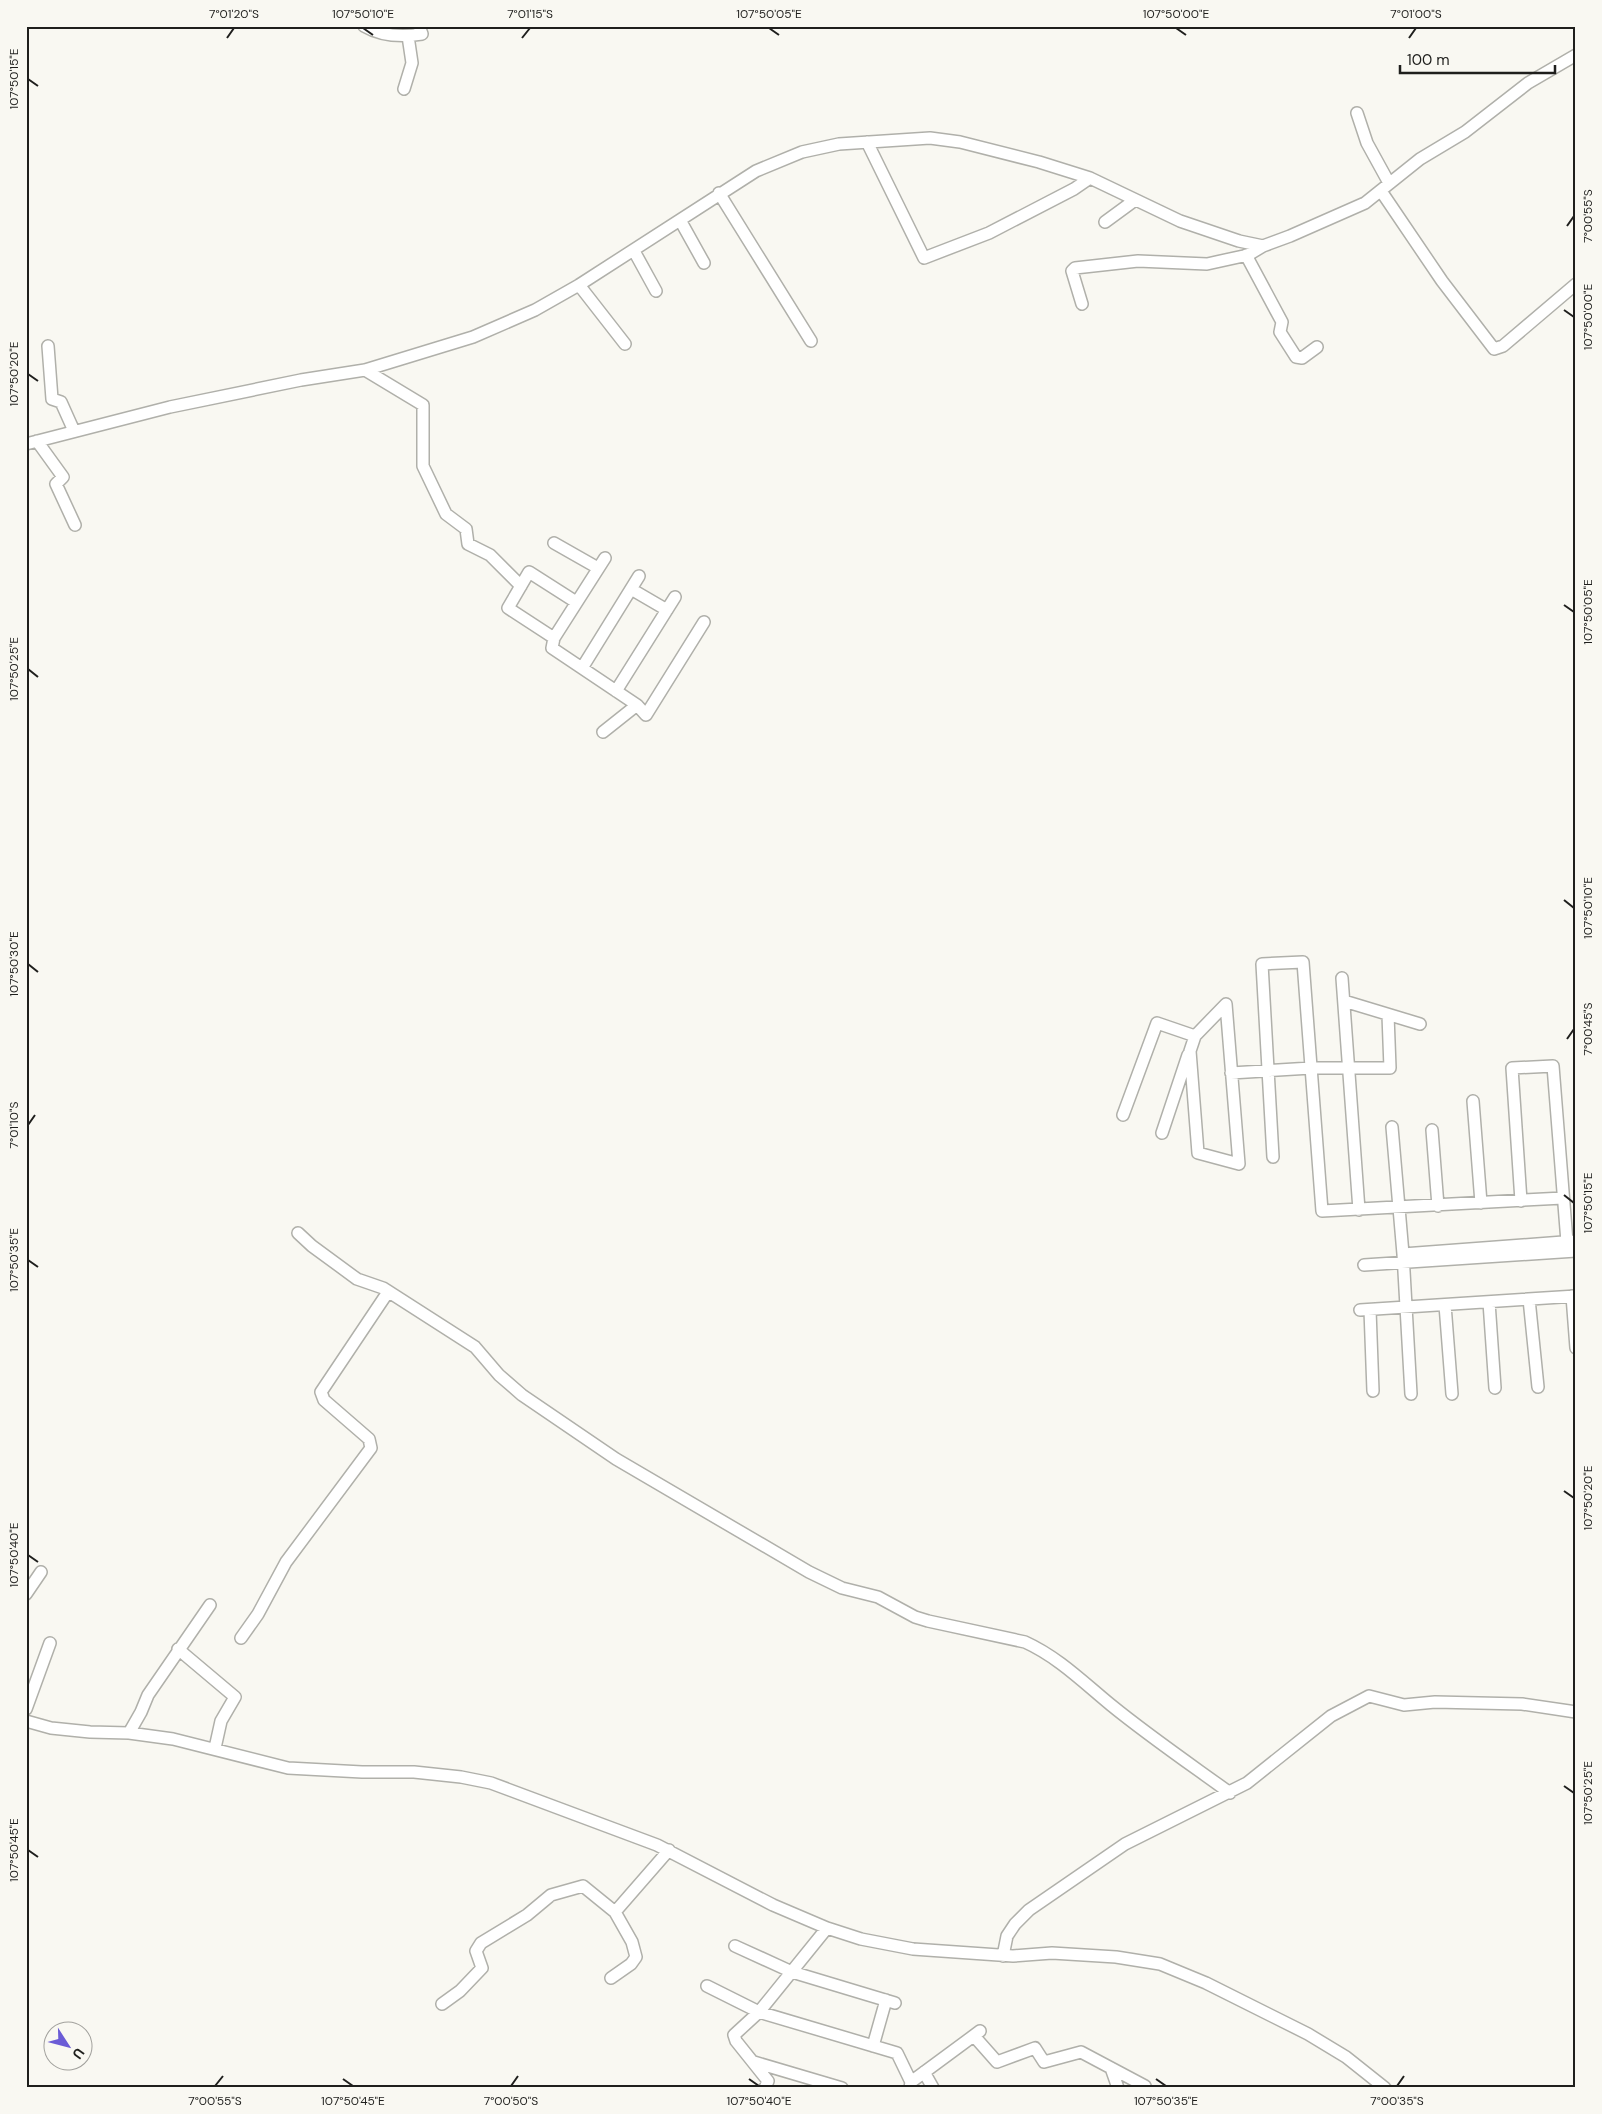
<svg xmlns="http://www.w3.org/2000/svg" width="1602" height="2114" font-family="'DM Sans',sans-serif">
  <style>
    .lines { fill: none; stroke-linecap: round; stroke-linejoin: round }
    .minor-casing { stroke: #b0b0aa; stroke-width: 14 }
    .minor { stroke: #fff; stroke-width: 11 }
    .ticks { fill: none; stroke: #1f1f1d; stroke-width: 2 }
    .neatline { fill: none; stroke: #1f1f1d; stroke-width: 2 }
    .ticks-label { font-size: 12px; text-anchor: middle; fill: #1f1f1d }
  </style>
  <rect width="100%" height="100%" fill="#f9f8f2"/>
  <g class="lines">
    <g class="minor-casing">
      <path id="minor" d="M 364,26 C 381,36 403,37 422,34 L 419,26
        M 404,89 L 412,63 L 408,36
        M 1357,113 L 1367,143 L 1389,183
        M 867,142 L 924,258 L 989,233 L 1074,189 L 1090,178
        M 1381,191 L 1442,281 L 1494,349 L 1503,346 L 1576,284
        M 719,193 L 811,341
        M 680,220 L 704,263
        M 1105,222 L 1135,200
        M 634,251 L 656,291
        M 1246,255 L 1282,322 L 1280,332 L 1296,357 L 1302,358 L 1317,347
        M 579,285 L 625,344
        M 1082,304 L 1072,271 L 1075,268 L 1138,261 L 1207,264 L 1248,255 L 1263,246 L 1290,236 L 1365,203 L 1420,159 L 1465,132 L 1528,83 L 1576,55
        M 48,346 L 52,399 L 61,402 L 74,431
        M 365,370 L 423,405 L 423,466 L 446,514 L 466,529 L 468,544 L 490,555 L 521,586
        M 37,441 L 63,477 L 56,484 L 75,525
        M 26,444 L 170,407 L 301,380 L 365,370 L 473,337 L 535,310 L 579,285 L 756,171 L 802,152 L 839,144 L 930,138 L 960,142 L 1039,162 L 1090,178 L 1180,221 L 1239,241 L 1263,246
        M 554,543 L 598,568
        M 605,558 L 554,638 L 552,648 L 637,705 L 646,715 L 704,622
        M 631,589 L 667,610
        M 554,638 L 508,608 L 529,572 L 576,602
        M 582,668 L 639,576
        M 616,691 L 675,597
        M 603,732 L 637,705
        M 1342,978 L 1359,1210
        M 1344,1001 L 1420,1024
        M 1231,1073 L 1311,1068 L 1390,1068 L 1388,1015
        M 1473,1101 L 1481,1203
        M 1123,1115 L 1157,1023 L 1195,1036 L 1226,1004 L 1239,1164 L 1198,1153 L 1190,1051 L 1195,1036
        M 1392,1127 L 1403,1254 L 1411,1394
        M 1432,1130 L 1438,1206
        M 1162,1133 L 1188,1055
        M 1273,1157 L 1262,964 L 1303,962 L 1322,1211 L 1563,1198
        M 1521,1201 L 1512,1068 L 1553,1066 L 1567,1242
        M 298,1233 L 312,1246 L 357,1279 L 383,1288 L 475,1347 L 499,1375 L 522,1395 L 616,1459 L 809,1572 L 842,1588 L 878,1597 L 915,1617 L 928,1621 L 1025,1642 C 1058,1657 1083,1682 1111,1705 C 1149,1736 1190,1764 1230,1793
        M 1403,1254 L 1576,1241
        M 1364,1265 L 1576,1251
        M 1572,1296 L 1576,1348
        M 1529,1299 L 1538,1387
        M 1489,1302 L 1495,1388
        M 1445,1305 L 1452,1394
        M 1360,1310 L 1576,1296
        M 1370,1310 L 1373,1391
        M 26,1594 L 41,1572
        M 241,1638 L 258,1614 L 286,1562 L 371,1448 L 369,1439 L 324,1400 L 321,1392 L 388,1292
        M 178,1649 L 235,1697 L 221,1721 L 215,1748
        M 26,1709 L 50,1643
        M 26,1721 L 51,1728 L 90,1732 L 129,1733 L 173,1739 L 288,1768 L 362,1772 L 414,1772 L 461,1777 L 491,1783 L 657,1845 L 773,1905 L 827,1928 L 861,1939 L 913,1949 L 1013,1956 L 1052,1953 L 1116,1957 L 1160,1964 L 1206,1983 L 1308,2034 L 1346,2057 L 1385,2088
        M 129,1733 L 141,1712 L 148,1695 L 210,1605
        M 735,1946 L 792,1972 L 895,2003
        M 1003,1956 L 1007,1936 L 1015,1924 L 1029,1910 L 1125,1844 L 1247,1783 L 1331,1716 L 1369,1696 L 1404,1705 L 1435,1702 L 1522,1704 L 1576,1712
        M 611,1978 L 631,1964 L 636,1957 L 632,1942 L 615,1912 L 669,1850
        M 707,1986 L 759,2012 L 897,2053 L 911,2082 L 910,2088
        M 442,2004 L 460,1991 L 482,1968 L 476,1951 L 481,1943 L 527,1915 L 551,1895 L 583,1886 L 615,1912
        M 974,2036 L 997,2062 L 1035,2048 L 1044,2062 L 1081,2052 L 1145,2086
        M 873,2046 L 886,2000
        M 754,2062 L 842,2088
        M 1111,2068 L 1118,2088
        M 924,2072 L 933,2088
        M 911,2082 L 980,2031
        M 765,2088 L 768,2081 L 736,2041 L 734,2035 L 759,2012 L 827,1928"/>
    </g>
    <use href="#minor" class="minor"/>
  </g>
  <path class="ticks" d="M 363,28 L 373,35M 769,28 L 779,35M 1176,28 L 1186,35M 227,38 L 234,28M 522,38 L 530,28M 1409,38 L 1416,28M 28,79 L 38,86M 1567,226 L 1574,216M 1564,310 L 1574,317M 28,374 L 38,381M 1564,605 L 1574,612M 28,669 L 38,677M 1564,900 L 1574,908M 28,964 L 38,972M 1567,1039 L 1574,1029M 28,1125 L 35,1115M 1564,1195 L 1574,1203M 28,1260 L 38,1267M 1564,1491 L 1574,1498M 28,1555 L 38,1562M 1564,1786 L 1574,1793M 28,1850 L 38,1857M 343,2079 L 353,2086M 749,2079 L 759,2086M 1156,2079 L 1166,2086M 215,2086 L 223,2076M 511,2086 L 518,2076M 1397,2086 L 1404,2076"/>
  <rect width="1602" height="2114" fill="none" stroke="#f9f8f2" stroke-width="55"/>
  <g transform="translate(68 2046) rotate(126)"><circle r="24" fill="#f9f8f2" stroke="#a2a19d"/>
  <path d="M0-4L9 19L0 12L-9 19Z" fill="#6b5cd6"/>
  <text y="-8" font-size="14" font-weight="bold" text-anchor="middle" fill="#1f1f1d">U</text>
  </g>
  <path d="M1400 65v8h155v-8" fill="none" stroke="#1f1f1d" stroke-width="2.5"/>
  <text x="1407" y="65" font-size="15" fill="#1f1f1d" stroke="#f9f8f2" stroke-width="4" paint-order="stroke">100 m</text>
  <rect x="28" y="28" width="1546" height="2058" class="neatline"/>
  <g class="ticks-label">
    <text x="234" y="18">7°01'20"S</text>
    <text x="363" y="18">107°50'10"E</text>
    <text x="530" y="18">7°01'15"S</text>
    <text x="769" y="18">107°50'05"E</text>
    <text x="1176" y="18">107°50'00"E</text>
    <text x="1416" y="18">7°01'00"S</text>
    <text transform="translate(14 79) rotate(-90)" y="4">107°50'15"E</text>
    <text transform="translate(1588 216) rotate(-90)" y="4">7°00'55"S</text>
    <text transform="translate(1588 317) rotate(-90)" y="4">107°50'00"E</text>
    <text transform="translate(14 374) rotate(-90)" y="4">107°50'20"E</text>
    <text transform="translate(1588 612) rotate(-90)" y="4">107°50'05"E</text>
    <text transform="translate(14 669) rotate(-90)" y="4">107°50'25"E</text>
    <text transform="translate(1588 908) rotate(-90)" y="4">107°50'10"E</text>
    <text transform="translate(14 964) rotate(-90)" y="4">107°50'30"E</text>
    <text transform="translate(1588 1029) rotate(-90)" y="4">7°00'45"S</text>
    <text transform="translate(14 1125) rotate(-90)" y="4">7°01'10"S</text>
    <text transform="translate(1588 1203) rotate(-90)" y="4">107°50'15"E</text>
    <text transform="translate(14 1260) rotate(-90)" y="4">107°50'35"E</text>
    <text transform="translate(1588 1498) rotate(-90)" y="4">107°50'20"E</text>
    <text transform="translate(14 1555) rotate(-90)" y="4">107°50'40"E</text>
    <text transform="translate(1588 1793) rotate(-90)" y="4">107°50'25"E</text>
    <text transform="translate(14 1850) rotate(-90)" y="4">107°50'45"E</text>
    <text x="215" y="2105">7°00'55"S</text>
    <text x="353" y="2105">107°50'45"E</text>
    <text x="511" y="2105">7°00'50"S</text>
    <text x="759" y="2105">107°50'40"E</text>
    <text x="1166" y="2105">107°50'35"E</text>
    <text x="1397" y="2105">7°00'35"S</text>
  </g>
</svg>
